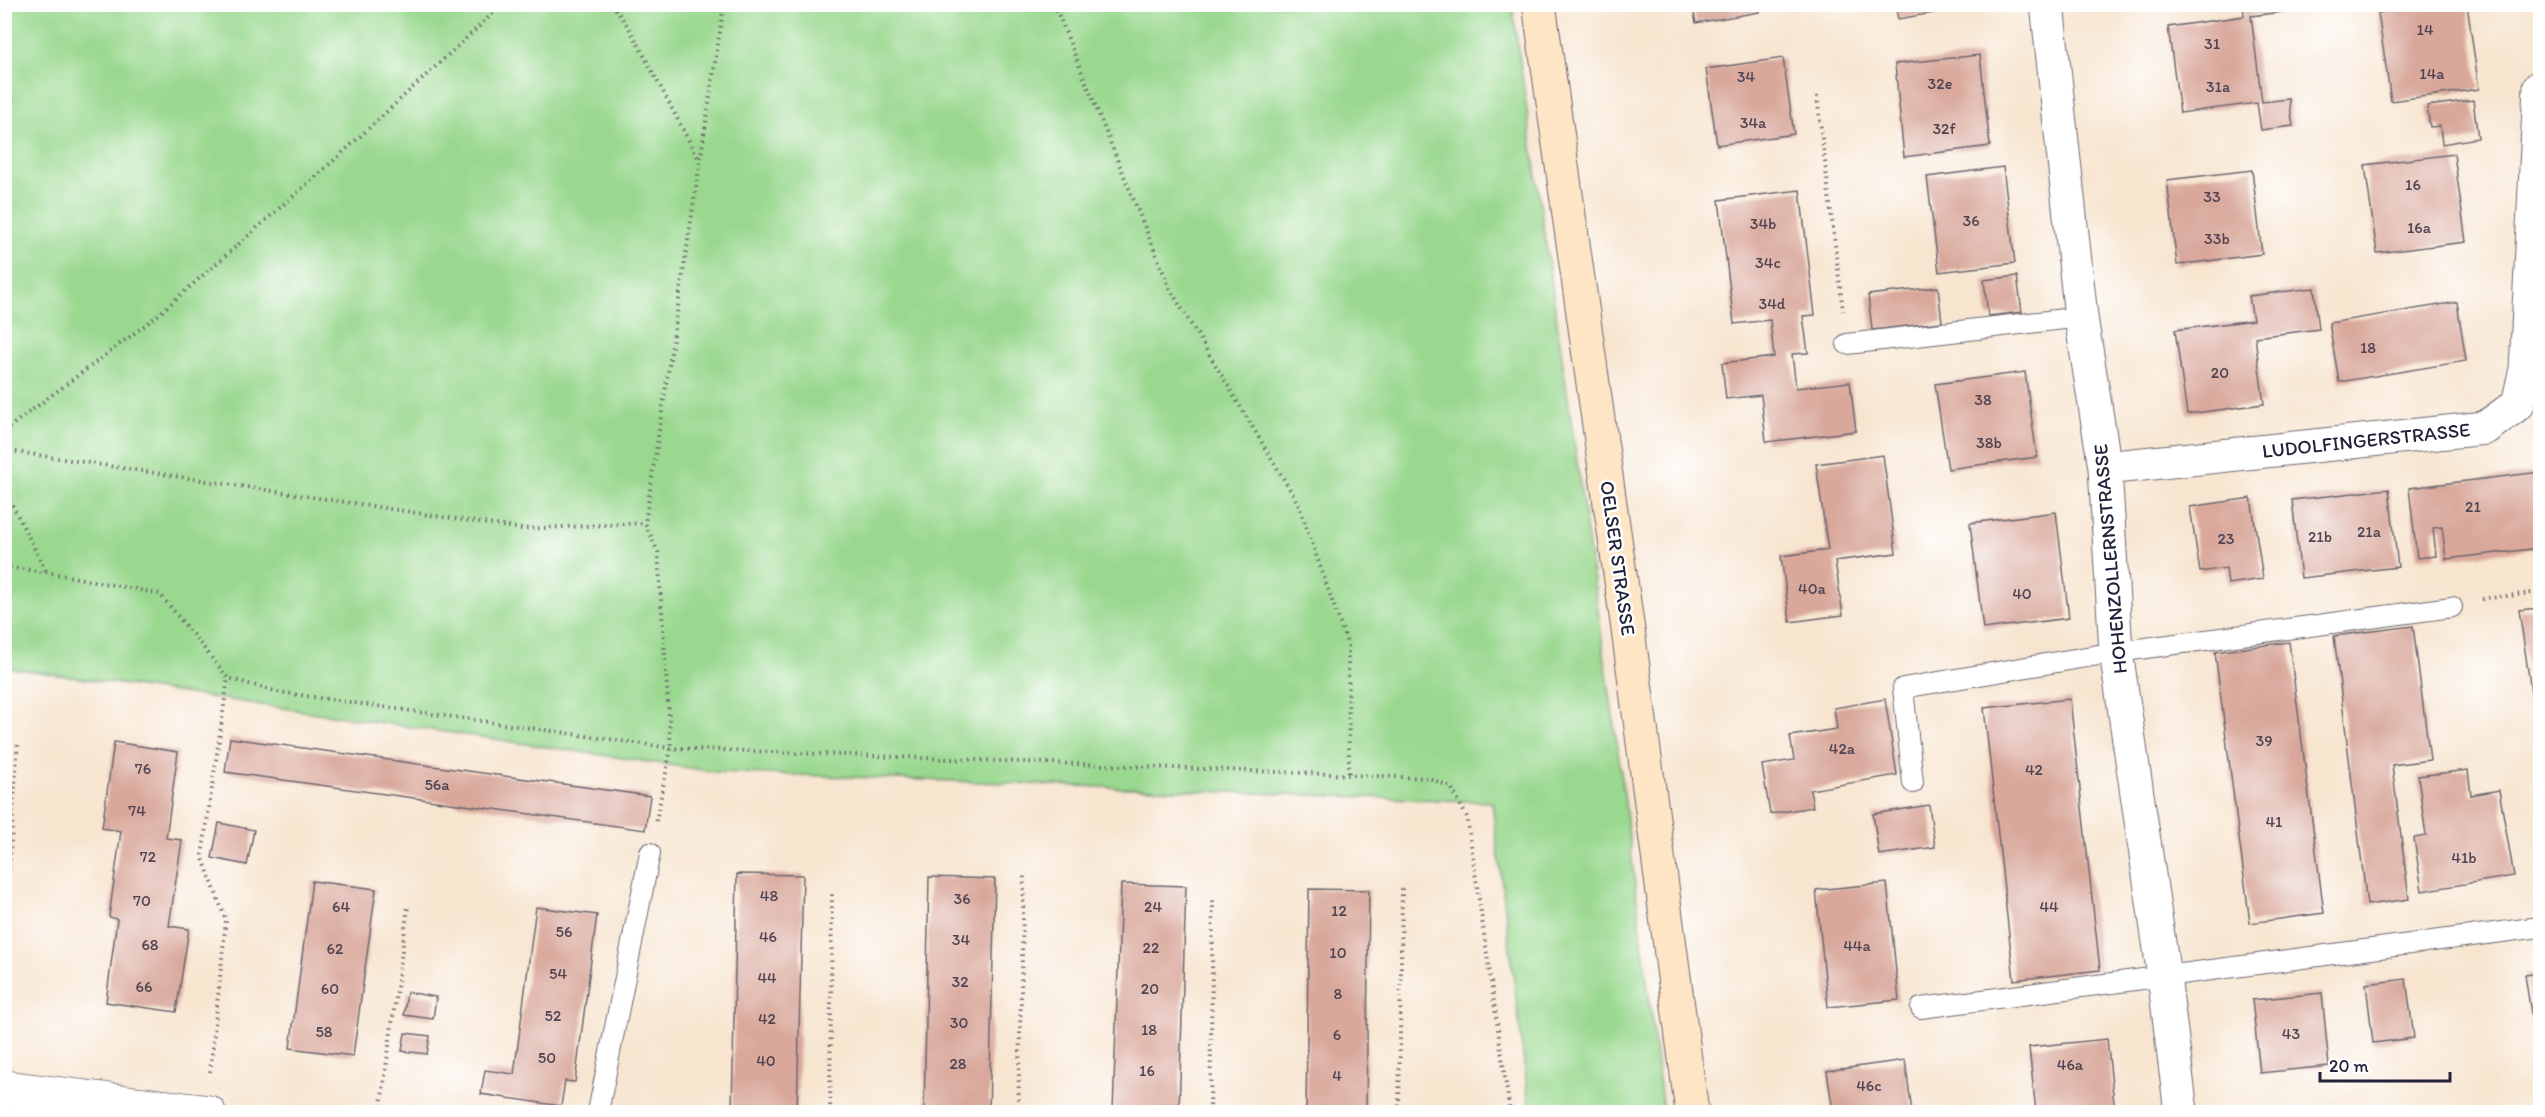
<svg xmlns="http://www.w3.org/2000/svg" width="2545" height="1117" font-family="Itim,sans-serif">
  <style>
    .green { fill: #99d88e; stroke: #5e7d64; stroke-width: 1.5 }
    .building { fill: #d9a89b }
    .lines { fill: none; stroke-linecap: round; stroke-linejoin: round }
    .lane-casing { stroke: #6d666f; stroke-width: 22 }
    .street-casing { stroke: #6d666f; stroke-width: 35 }
    .secondary-casing { stroke: #6d666f; stroke-width: 35 }
    .path { stroke: #6d666f; stroke-width: 4; stroke-dasharray: 1.5 4.5; stroke-linecap: butt }
    .lane { stroke: #fff; stroke-width: 20 }
    .street { stroke: #fff; stroke-width: 33 }
    .secondary { stroke: #fee5c5; stroke-width: 33 }
    .labels { text-anchor: middle; stroke-width: 5; stroke-linejoin: round; paint-order: stroke }
    .number-label { font-size: 16px; fill: #504453 }
    .street-label { font-size: 20px; fill: #22223b; stroke: #fff }
  </style>
  <rect width="100%" height="100%" fill="#fff"/>
  <filter id="ink" filterUnits="userSpaceOnUse"><feTurbulence type="fractalNoise" baseFrequency=".0167" numOctaves="2"/><feDisplacementMap in="SourceGraphic" scale="12" xChannelSelector="R" yChannelSelector="G"/><feConvolveMatrix kernelMatrix="1 2 1 2 8 2 1 2 1" color-interpolation-filters="sRGB"/></filter>
  <filter id="wash" filterUnits="userSpaceOnUse"><feTurbulence type="fractalNoise" baseFrequency=".008" numOctaves="4" result="noise"/><feDisplacementMap in="SourceGraphic" scale="24" xChannelSelector="R" yChannelSelector="G"/><feGaussianBlur stdDeviation="1.35" result="paint"/><feColorMatrix in="noise" values="0 0 0 0 0 0 0 0 0 0 0 0 0 0 0 0 0 1.4 0 .05"/><feComposite in="paint" operator="in"/></filter>
  <g filter="url(#wash)">
    <rect width="100%" height="100%" fill="#f7e5d0"/>
    <path class="green" d="M 5,4 L 1512,5 L 1623,787 L 1663,1112 L 1530,1112 L 1492,802 L 716,772 L 5,667 Z"/>
    <g id="blocks">
      <path class="building" d="M 1692,4 L 1759,4 L 1760,12 L 1696,23 Z
        M 1895,4 L 1974,4 L 1974,6 L 1898,19 Z
        M 2243,4 L 2280,4 L 2281,12 L 2251,16 L 2262,102 L 2289,99 L 2293,126 L 2261,130 L 2257,103 L 2180,113 L 2168,27 L 2244,16 Z
        M 2438,4 L 2467,4 L 2479,89 L 2391,101 L 2378,13 Z
        M 1980,55 L 1990,146 L 1904,157 L 1895,64 Z
        M 1783,58 L 1794,134 L 1717,145 L 1706,69 Z
        M 2473,100 L 2478,138 L 2442,144 L 2440,126 L 2430,127 L 2427,106 Z
        M 2454,154 L 2466,242 L 2377,253 L 2365,165 Z
        M 2003,167 L 2015,263 L 1939,272 L 1927,177 Z
        M 2252,170 L 2262,254 L 2177,265 L 2167,180 Z
        M 1800,190 L 1815,315 L 1803,316 L 1808,353 L 1792,354 L 1796,388 L 1850,382 L 1856,431 L 1766,442 L 1761,395 L 1726,399 L 1722,363 L 1774,357 L 1770,320 L 1734,324 L 1719,200 Z
        M 2017,276 L 2022,312 L 1988,316 L 1984,280 Z
        M 1938,287 L 1942,322 L 1872,330 L 1868,295 Z
        M 2314,288 L 2319,329 L 2255,337 L 2264,404 L 2187,414 L 2175,330 L 2253,320 L 2249,296 Z
        M 2457,302 L 2466,361 L 2339,382 L 2329,323 Z
        M 2025,372 L 2037,457 L 1948,469 L 1935,384 Z
        M 1883,455 L 1896,553 L 1835,561 L 1843,615 L 1790,622 L 1781,556 L 1828,550 L 1816,464 Z
        M 2540,472 L 2540,548 L 2446,559 L 2442,527 L 2433,528 L 2436,556 L 2417,558 L 2409,488 Z
        M 2389,489 L 2398,567 L 2301,578 L 2292,500 Z
        M 2251,498 L 2263,579 L 2228,584 L 2226,568 L 2200,572 L 2190,507 Z
        M 2056,512 L 2069,618 L 1983,629 L 1970,523 Z
        M 2540,608 L 2540,697 L 2532,698 L 2519,610 Z
        M 2413,626 L 2430,760 L 2392,765 L 2409,899 L 2367,905 L 2334,636 Z
        M 2289,642 L 2324,913 L 2250,923 L 2215,652 Z
        M 1885,699 L 1897,775 L 1810,790 L 1813,807 L 1770,814 L 1762,765 L 1794,760 L 1790,736 L 1837,729 L 1834,708 Z
        M 2070,699 L 2100,970 L 2014,980 L 1984,708 Z
        M 230,738 L 650,796 L 645,830 L 225,772 Z
        M 114,742 L 178,752 L 166,838 L 182,840 L 169,926 L 189,929 L 176,1012 L 106,1002 L 117,919 L 109,917 L 121,831 L 102,828 Z
        M 2468,770 L 2471,795 L 2499,790 L 2514,876 L 2422,891 L 2414,838 L 2426,836 L 2418,776 Z
        M 1929,805 L 1935,847 L 1879,855 L 1873,814 Z
        M 219,823 L 254,830 L 247,865 L 212,858 Z
        M 737,874 L 803,875 L 797,1112 L 732,1112 Z
        M 929,877 L 995,879 L 989,1112 L 924,1112 Z
        M 312,881 L 376,889 L 353,1056 L 290,1048 Z
        M 1887,883 L 1899,1000 L 1828,1007 L 1816,890 Z
        M 1121,884 L 1186,886 L 1179,1112 L 1113,1112 Z
        M 1309,889 L 1369,890 L 1366,1112 L 1306,1112 Z
        M 536,907 L 597,915 L 575,1082 L 565,1081 L 561,1106 L 481,1094 L 485,1070 L 514,1074 Z
        M 2540,973 L 2540,1052 L 2537,1052 L 2525,975 Z
        M 2406,979 L 2414,1038 L 2373,1043 L 2366,984 Z
        M 407,992 L 436,997 L 433,1019 L 404,1015 Z
        M 2322,993 L 2329,1066 L 2260,1073 L 2252,1000 Z
        M 405,1033 L 430,1036 L 427,1054 L 402,1051 Z
        M 2107,1039 L 2115,1112 L 2036,1112 L 2029,1047 Z
        M 1905,1060 L 1912,1112 L 1833,1112 L 1827,1071 Z"/>
    </g>
  </g>
  <g filter="url(#ink)">
    <use href="#blocks" fill-opacity="0" stroke="#6d666f" stroke-width="1.5"/>
    <g class="lines">
      <g class="lane-casing">
        <path id="lane" d="M 1847,344 L 2081,317
          M 1913,783 L 1903,688 L 2116,652 L 2452,607
          M 1921,1008 L 2540,927
          M 598,1112 L 650,853"/>
      </g>
      <g class="street-casing">
        <path id="street" d="M 2047,4 L 2081,317 L 2105,468 L 2116,652 L 2164,976 L 2181,1112
          M 2105,468 L 2485,428 L 2518,404 L 2526,369 L 2540,87
          M 4,1087 L 209,1112"/>
      </g>
      <g class="secondary-casing">
        <path id="secondary" d="M 1539,4 L 1628,630 L 1692,1112"/>
      </g>
      <path class="path" d="M 612,4 L 631,31 L 698,158
        M 1054,4 L 1170,289 L 1298,503 L 1348,646 L 1349,776
        M 1817,96 L 1843,311
        M 4,431 L 152,320 L 339,156 L 503,4
        M 4,450 L 522,529 L 645,523
        M 4,489 L 46,571
        M 4,567 L 46,572 L 160,594 L 228,678 L 278,692 L 671,748 L 1429,778 L 1451,787 L 1467,817 L 1510,1112
        M 2482,599 L 2540,592
        M 656,821 L 671,748 L 658,552 L 645,523 L 724,4
        M 4,938 L 18,743
        M 210,1072 L 226,920 L 202,856 L 228,678
        M 380,1112 L 408,907
        M 830,1112 L 832,889
        M 1018,1112 L 1024,876
        M 1210,1112 L 1213,899
        M 1399,1112 L 1402,887"/>
      <use href="#lane" class="lane"/>
      <use href="#street" class="street"/>
      <use href="#secondary" class="secondary"/>
    </g>
  </g>
  <g class="labels">
    <g class="number-label">
      <text x="2425" y="35">14</text>
      <text x="2212" y="49">31</text>
      <text x="2432" y="79">14a</text>
      <text x="1746" y="82">34</text>
      <text x="1940" y="89">32e</text>
      <text x="2218" y="92">31a</text>
      <text x="1753" y="128">34a</text>
      <text x="1944" y="134">32f</text>
      <text x="2413" y="190">16</text>
      <text x="2212" y="202">33</text>
      <text x="1971" y="226">36</text>
      <text x="1763" y="229">34b</text>
      <text x="2419" y="233">16a</text>
      <text x="2217" y="244">33b</text>
      <text x="1768" y="268">34c</text>
      <text x="1772" y="309">34d</text>
      <text x="2368" y="353">18</text>
      <text x="2220" y="378">20</text>
      <text x="1983" y="405">38</text>
      <text x="1989" y="448">38b</text>
      <text x="2473" y="512">21</text>
      <text x="2369" y="537">21a</text>
      <text x="2320" y="542">21b</text>
      <text x="2226" y="544">23</text>
      <text x="1812" y="594">40a</text>
      <text x="2022" y="599">40</text>
      <text x="2264" y="746">39</text>
      <text x="1842" y="754">42a</text>
      <text x="143" y="774">76</text>
      <text x="2034" y="775">42</text>
      <text x="437" y="790">56a</text>
      <text x="137" y="816">74</text>
      <text x="2274" y="827">41</text>
      <text x="148" y="862">72</text>
      <text x="2464" y="863">41b</text>
      <text x="769" y="901">48</text>
      <text x="962" y="904">36</text>
      <text x="142" y="906">70</text>
      <text x="341" y="912">64</text>
      <text x="1153" y="912">24</text>
      <text x="2049" y="912">44</text>
      <text x="1339" y="916">12</text>
      <text x="564" y="937">56</text>
      <text x="768" y="942">46</text>
      <text x="961" y="945">34</text>
      <text x="150" y="950">68</text>
      <text x="1857" y="951">44a</text>
      <text x="1151" y="953">22</text>
      <text x="335" y="954">62</text>
      <text x="1338" y="958">10</text>
      <text x="558" y="979">54</text>
      <text x="767" y="983">44</text>
      <text x="960" y="987">32</text>
      <text x="144" y="992">66</text>
      <text x="330" y="994">60</text>
      <text x="1150" y="994">20</text>
      <text x="1338" y="999">8</text>
      <text x="553" y="1021">52</text>
      <text x="767" y="1024">42</text>
      <text x="959" y="1028">30</text>
      <text x="1149" y="1035">18</text>
      <text x="324" y="1037">58</text>
      <text x="2291" y="1039">43</text>
      <text x="1337" y="1040">6</text>
      <text x="547" y="1063">50</text>
      <text x="766" y="1066">40</text>
      <text x="958" y="1069">28</text>
      <text x="2070" y="1070">46a</text>
      <text x="1147" y="1076">16</text>
      <text x="1337" y="1081">4</text>
      <text x="1869" y="1091">46c</text>
    </g>
    <g class="street-label">
      <text transform="translate(2366 440) rotate(-6)" y="7">LUDOLFINGERSTRASSE</text>
      <text transform="translate(1618 558) rotate(82)" y="7">OELSER STRASSE</text>
      <text transform="translate(2110 559) rotate(-95)" y="7">HOHENZOLLERNSTRASSE</text>
    </g>
  </g>
  <rect width="2545" height="1117" fill="none" stroke="#fff" stroke-width="24"/>
  <path d="M2320 1072v9h130v-9" fill="none" stroke="#22223b" stroke-width="3"/>
  <text x="2329" y="1072" font-size="18" fill="#22223b" stroke="#ffffff" stroke-width="4.5" paint-order="stroke">20 m</text>
</svg>
